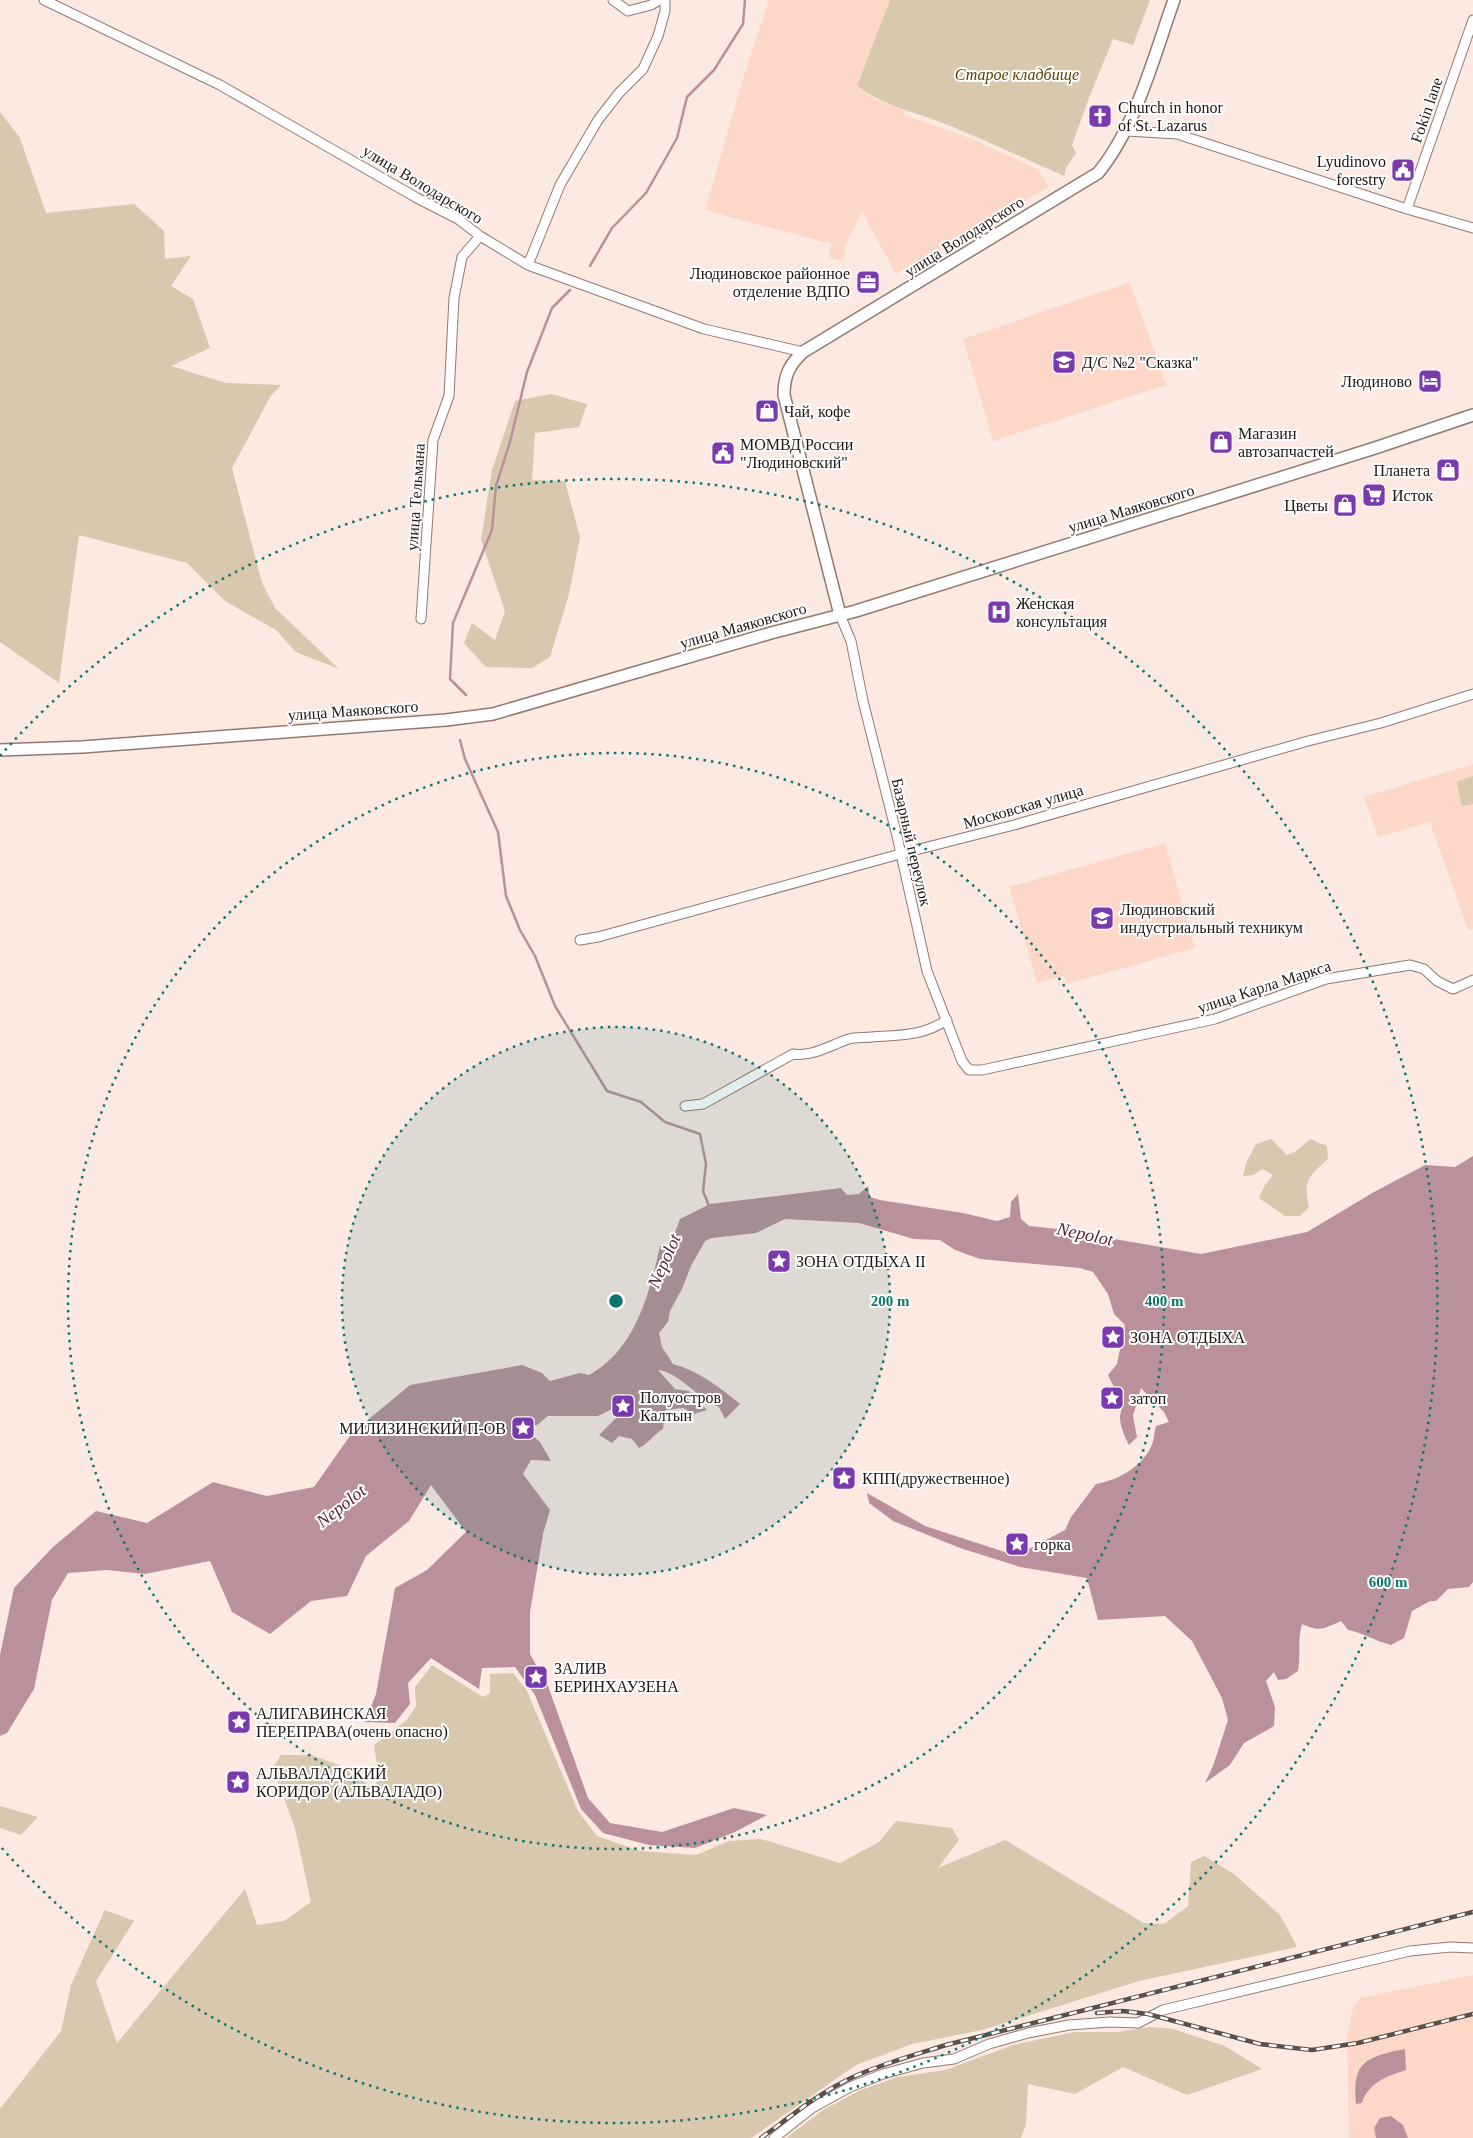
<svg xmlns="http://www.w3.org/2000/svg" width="1473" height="2138" font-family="Georgia,serif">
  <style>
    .built { fill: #fdd8c9 }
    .green { fill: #d7c8ae }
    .water { fill: #ba919a }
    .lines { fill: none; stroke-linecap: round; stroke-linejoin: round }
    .stream { stroke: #ba919a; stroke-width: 2.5 }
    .minor-casing { stroke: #93796e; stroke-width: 11 }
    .tertiary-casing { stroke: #93796e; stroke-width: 14 }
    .minor { stroke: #fff; stroke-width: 9 }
    .tertiary { stroke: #fff; stroke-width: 11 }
    .rail-casing { stroke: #5b4f4a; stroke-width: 4.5 }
    .rail { stroke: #fff; stroke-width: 2.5; stroke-dasharray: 8; stroke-linecap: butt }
    .ring { fill: none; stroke: #0f766e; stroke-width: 2.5; stroke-dasharray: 2.5 5 }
    .labels { text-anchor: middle; stroke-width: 4; stroke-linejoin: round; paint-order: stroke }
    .park-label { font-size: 16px; font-style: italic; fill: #583e00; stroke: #fff }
    .poi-label { font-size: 16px; fill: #201612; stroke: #fff; text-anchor: start }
    .street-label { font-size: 16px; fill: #201612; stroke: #fff }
    .water-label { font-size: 18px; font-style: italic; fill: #582333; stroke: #fff }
    .centre { fill: #0f766e; stroke: #fff; stroke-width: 2.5 }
    .ring-label { font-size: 15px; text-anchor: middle; font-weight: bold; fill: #0f766e; stroke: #fff; stroke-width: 4; stroke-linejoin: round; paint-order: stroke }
  </style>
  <rect width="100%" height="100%" fill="#fbe9e2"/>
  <path class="built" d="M 769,0 L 890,0 L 857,86 L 871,97 L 906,111 L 904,115 L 977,141 L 1039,170 L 1049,187 L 896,274 L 862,212 L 846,244 L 843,261 L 829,258 L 831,244 L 705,210 L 745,72 Z
    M 1130,282 L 1166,385 L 993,441 L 963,339 Z
    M 1473,764 L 1473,929 L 1468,930 L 1430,822 L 1378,837 L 1364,797 Z
    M 1165,843 L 1195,948 L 1067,984 L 1064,976 L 1037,983 L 1009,887 Z
    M 1473,1975 L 1473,2138 L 1349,2138 L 1347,2039 L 1353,2007 L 1360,1998 Z"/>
  <path class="green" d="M 890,0 L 1150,0 L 1133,45 L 1113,39 L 1090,95 L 1072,145 L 1076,153 L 1066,168 L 1064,176 C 1025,159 987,141 948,125 C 916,112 886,107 857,86 Z
    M 0,112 L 20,138 L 46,213 L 134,204 L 164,231 L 165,259 L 191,256 L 171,286 L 193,299 L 210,348 L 171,366 L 226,383 L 281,385 L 270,397 L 232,468 L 262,583 L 275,608 L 339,669 L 296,652 L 276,630 L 225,601 L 187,563 L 79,535 L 59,683 L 0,642 Z
    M 551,394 L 587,404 L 579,427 L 535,433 L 532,480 L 565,481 L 580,537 L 569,594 L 550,657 L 532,668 L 486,667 L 464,643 L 472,623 L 495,640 L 505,611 L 481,540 L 492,470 L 515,401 Z
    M 1473,776 L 1473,804 L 1463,806 L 1461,804 L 1457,782 Z
    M 1271,1139 L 1287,1155 L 1295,1152 L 1310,1139 L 1327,1146 L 1328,1159 C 1308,1177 1303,1180 1309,1207 L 1300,1216 L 1285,1216 L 1259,1198 L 1265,1185 L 1273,1175 L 1262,1169 L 1253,1175 L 1243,1176 L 1246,1163 L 1256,1144 Z
    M 432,1665 L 483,1697 L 490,1693 L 490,1674 L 513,1673 L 527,1691 L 578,1811 L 597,1836 L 640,1851 L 696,1855 L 729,1841 L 761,1839 L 840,1863 L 879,1842 L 896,1821 L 952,1828 L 959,1840 L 938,1868 L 1005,1840 L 1144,1923 L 1164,1924 L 1188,1906 L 1191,1862 L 1204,1856 L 1234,1874 L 1280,1915 L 1297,1947 L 1139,1981 L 982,2030 L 912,2044 L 856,2065 L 751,2138 L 0,2138 L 0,2109 L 61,2031 L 71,1985 L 105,1910 L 134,1921 L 96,1981 L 117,2043 L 245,1889 L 257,1925 L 284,1921 L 311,1902 L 295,1828 L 273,1768 L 281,1755 L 311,1755 L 339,1765 L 373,1788 L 379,1778 L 374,1745 L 407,1720 L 416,1706 L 415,1687 Z
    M 0,1806 L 38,1817 L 21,1835 L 0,1828 Z
    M 1150,2027 L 1173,2029 L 1225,2046 L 1262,2069 L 1187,2095 L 1123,2067 L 1075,2094 L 1028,2084 L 1026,2124 L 1021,2138 L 786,2138 L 823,2110 L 861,2090 L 898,2077 L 945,2070 L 1013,2045 L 1075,2032 L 1118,2032 Z"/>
  <path class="water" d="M 1473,1156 L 1473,1582 L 1469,1587 L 1448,1589 L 1436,1601 L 1430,1601 L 1412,1611 L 1404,1638 L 1391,1645 C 1376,1641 1363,1633 1348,1630 L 1341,1621 C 1323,1629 1320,1632 1302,1624 C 1297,1641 1301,1653 1298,1671 L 1286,1679 L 1278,1680 L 1274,1672 L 1266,1681 L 1275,1707 L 1274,1726 L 1244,1743 L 1230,1765 L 1205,1783 L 1213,1766 L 1228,1720 L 1222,1698 L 1192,1641 L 1165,1616 L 1098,1620 L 1087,1578 L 1020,1567 L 960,1548 L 893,1521 L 869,1503 L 867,1493 L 925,1526 L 1014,1555 L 1025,1551 L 1065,1530 L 1071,1517 L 1096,1484 C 1117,1480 1139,1469 1150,1449 C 1154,1443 1154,1433 1156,1426 L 1169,1422 L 1164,1412 L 1141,1388 L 1133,1416 L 1137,1437 L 1129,1445 C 1125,1437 1120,1427 1120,1417 C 1121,1408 1125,1402 1124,1392 L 1114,1387 L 1108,1375 L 1117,1364 L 1125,1325 L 1114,1314 L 1108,1294 L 1093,1272 L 1080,1268 L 980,1259 L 955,1250 L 940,1240 L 914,1239 L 859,1223 L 785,1219 L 756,1233 L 712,1238 L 705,1241 L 691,1266 L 682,1289 L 670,1311 L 668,1322 L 659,1333 L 662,1347 L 673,1364 C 699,1371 719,1387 740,1404 L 725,1419 L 719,1407 C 701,1401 677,1371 658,1370 L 675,1389 L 689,1391 L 707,1410 L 694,1414 L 683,1408 L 665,1410 L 663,1429 C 653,1435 649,1443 639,1448 L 632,1439 L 619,1436 L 612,1443 L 599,1435 L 634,1400 L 629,1395 L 620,1405 L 598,1416 L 548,1416 L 537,1425 L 525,1429 L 540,1442 L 551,1461 L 531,1460 L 523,1474 L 550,1510 L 543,1534 L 530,1612 L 530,1654 L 548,1686 L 588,1798 L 610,1823 L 662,1832 L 734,1808 L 767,1815 L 735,1832 L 695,1848 L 649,1845 L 603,1833 L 581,1809 L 535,1695 L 515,1667 L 482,1668 L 479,1689 L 431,1658 L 408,1683 L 410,1704 L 395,1723 L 365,1722 L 376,1694 L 395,1588 L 427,1570 L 466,1532 L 431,1485 L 409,1521 L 366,1556 L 347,1596 L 311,1601 L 270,1634 L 232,1612 L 210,1561 L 145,1574 L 107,1570 L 68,1573 L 52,1600 L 34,1689 L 7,1733 L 0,1736 L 0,1655 L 14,1588 L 53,1547 L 96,1511 L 147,1523 L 213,1482 L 267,1496 L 314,1487 L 352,1433 L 410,1385 L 522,1365 L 542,1373 L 550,1381 L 580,1373 L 589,1375 C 635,1350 649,1295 660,1246 L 670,1246 L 680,1219 L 710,1204 L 841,1188 L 847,1195 L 859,1194 L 868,1186 L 870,1197 L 880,1200 L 963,1213 L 997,1221 L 1010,1217 L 1011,1202 L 1018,1194 L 1021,1219 L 1029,1226 L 1057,1229 L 1201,1254 L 1307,1232 L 1374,1192 L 1425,1165 L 1455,1167 Z
    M 1405,2049 L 1406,2070 C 1387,2076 1368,2083 1362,2103 L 1356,2104 C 1352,2062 1365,2057 1405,2049 Z
    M 1391,2116 L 1403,2125 L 1408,2138 L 1376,2138 L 1374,2128 L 1380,2118 Z"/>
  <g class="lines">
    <path class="stream" d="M 590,266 L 612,228 L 646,193 L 677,138 L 687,97 L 714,70 L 743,24 L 745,0
      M 466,695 L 450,679 L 453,623 L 492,530 L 496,486 L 510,442 L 527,372 L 552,308 L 570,290
      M 460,740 L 465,759 L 498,832 L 506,896 L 520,930 L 535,956 L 555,1006 L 607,1091 L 641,1102 L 665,1122 L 700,1134 L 706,1164 L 703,1191 L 709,1206"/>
    <g class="minor-casing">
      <path id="minor" d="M 44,0 L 220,85 L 417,198 L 458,219 L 480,236 L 528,265 L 704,329 L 803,352
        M 613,0 L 628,11 L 651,5 L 659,0
        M 1127,131 L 1177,134 L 1407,209 L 1473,228
        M 1407,209 L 1473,20
        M 528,265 L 560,185 L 598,120 L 619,93 L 643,69 L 658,36 L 665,11 L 665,0
        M 840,615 L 851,641 L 863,701 L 897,836 L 927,971 L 962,1061 L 969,1070 L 982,1070 L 1215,1019 L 1326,979 L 1410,965 L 1424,969 L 1437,981 L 1453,989 L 1473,980
        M 421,619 L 433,440 L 449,396 L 454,298 L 462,257 L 480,236
        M 580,940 L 598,937 L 900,854 L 1014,825 L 1308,741 L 1381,723 L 1473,694
        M 685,1106 L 703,1104 L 793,1054 C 813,1057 830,1045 849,1039 C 856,1037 865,1038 872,1037 C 902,1035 922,1036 947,1020
        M 774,2138 L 812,2108 L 850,2087 L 883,2074 L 923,2063 L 954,2059 L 989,2044 L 1028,2033 L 1069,2025 L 1110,2022 L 1138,2023 L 1163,2010 L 1410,1951 L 1450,1947 L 1473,1948"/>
    </g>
    <g class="tertiary-casing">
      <path id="tertiary" d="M 840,615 L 784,395 C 784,376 789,365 803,352 L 1098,173 C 1136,127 1154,56 1174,0
        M 0,750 L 82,747 L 446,720 L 493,714 L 771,633 L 856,611 L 1375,448 L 1473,415"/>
    </g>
    <use href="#minor" class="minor"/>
    <use href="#tertiary" class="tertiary"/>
    <g class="rail-casing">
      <path id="rail" d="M 1097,2013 L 1123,2011 L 1148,2014 L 1260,2044 L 1312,2050 L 1358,2043 L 1473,2014
        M 761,2138 C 790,2117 819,2093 851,2078 C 881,2064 914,2055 946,2045 L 1473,1912"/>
    </g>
    <use href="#rail" class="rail"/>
  </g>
  <circle cx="616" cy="1301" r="274" fill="#0f766e" fill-opacity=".12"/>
  <g class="ring">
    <circle cx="616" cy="1301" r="274"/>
    <circle cx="616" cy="1301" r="548"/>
    <path d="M0 756A822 822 0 1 1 0 1846"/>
  </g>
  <defs>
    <g id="church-square" transform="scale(1.25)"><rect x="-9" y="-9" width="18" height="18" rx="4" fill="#7a3aae" stroke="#fff"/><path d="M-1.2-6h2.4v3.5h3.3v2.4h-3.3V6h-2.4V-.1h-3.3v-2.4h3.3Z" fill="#fff"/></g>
    <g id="civic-square" transform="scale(1.25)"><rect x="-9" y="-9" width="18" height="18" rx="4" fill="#7a3aae" stroke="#fff"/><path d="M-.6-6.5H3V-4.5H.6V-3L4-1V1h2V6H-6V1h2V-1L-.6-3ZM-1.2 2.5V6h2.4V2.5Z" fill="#fff"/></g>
    <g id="office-square" transform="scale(1.25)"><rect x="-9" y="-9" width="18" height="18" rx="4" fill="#7a3aae" stroke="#fff"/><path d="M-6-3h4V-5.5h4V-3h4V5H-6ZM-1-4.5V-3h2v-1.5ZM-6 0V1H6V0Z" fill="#fff"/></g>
    <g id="school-square" transform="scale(1.25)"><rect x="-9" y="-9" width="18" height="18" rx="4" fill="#7a3aae" stroke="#fff"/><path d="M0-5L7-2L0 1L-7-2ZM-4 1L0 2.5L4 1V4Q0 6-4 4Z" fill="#fff"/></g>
    <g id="hotel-square" transform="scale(1.25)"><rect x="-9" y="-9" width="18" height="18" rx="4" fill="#7a3aae" stroke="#fff"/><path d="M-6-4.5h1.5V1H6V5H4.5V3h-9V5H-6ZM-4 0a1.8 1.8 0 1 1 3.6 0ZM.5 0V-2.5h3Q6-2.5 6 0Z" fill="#fff"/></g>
    <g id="shop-square" transform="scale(1.25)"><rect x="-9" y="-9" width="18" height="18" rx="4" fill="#7a3aae" stroke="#fff"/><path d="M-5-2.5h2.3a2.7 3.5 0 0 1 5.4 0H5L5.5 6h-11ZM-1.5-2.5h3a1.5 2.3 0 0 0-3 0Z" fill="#fff"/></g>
    <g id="supermarket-square" transform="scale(1.25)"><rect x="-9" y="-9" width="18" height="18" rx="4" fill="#7a3aae" stroke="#fff"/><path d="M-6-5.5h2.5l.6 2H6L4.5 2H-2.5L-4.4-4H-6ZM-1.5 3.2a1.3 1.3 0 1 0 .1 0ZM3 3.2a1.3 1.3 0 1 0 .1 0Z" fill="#fff"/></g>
    <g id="hospital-square" transform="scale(1.25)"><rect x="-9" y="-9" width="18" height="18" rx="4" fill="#7a3aae" stroke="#fff"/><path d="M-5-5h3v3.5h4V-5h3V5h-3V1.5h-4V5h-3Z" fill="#fff"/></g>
    <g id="university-square" transform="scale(1.25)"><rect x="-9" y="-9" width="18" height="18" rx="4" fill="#7a3aae" stroke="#fff"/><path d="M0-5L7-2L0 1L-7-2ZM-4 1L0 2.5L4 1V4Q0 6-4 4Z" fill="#fff"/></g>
    <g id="sight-square" transform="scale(1.25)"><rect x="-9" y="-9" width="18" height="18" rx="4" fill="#7a3aae" stroke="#fff"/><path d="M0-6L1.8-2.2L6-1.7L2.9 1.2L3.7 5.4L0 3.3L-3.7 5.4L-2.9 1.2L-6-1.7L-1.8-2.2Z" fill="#fff"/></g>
  </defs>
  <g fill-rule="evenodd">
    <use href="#church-square" x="1100" y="116"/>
    <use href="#civic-square" x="1403" y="170"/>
    <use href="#office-square" x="868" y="282"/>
    <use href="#school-square" x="1064" y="362"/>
    <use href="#hotel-square" x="1430" y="381"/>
    <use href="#shop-square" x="767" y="411"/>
    <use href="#shop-square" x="1221" y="442"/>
    <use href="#civic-square" x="723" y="453"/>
    <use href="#shop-square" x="1448" y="470"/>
    <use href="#supermarket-square" x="1374" y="495"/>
    <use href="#shop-square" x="1345" y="505"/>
    <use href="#hospital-square" x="999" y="612"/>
    <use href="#university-square" x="1102" y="918"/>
    <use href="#sight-square" x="779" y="1261"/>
    <use href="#sight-square" x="1113" y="1337"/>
    <use href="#sight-square" x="1112" y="1398"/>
    <use href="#sight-square" x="623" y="1406"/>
    <use href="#sight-square" x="523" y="1428"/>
    <use href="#sight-square" x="844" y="1478"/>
    <use href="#sight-square" x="1017" y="1544"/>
    <use href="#sight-square" x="536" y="1677"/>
    <use href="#sight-square" x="239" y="1722"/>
    <use href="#sight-square" x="238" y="1782"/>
  </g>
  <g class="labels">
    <g class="park-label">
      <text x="1017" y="80">Старое кладбище</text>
    </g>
    <g class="poi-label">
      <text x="1118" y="113">Church in honor<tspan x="1118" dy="18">of St. Lazarus</tspan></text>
      <text x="1386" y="167" text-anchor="end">Lyudinovo<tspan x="1386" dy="18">forestry</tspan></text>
      <text x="850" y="279" text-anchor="end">Людиновское районное<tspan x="850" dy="18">отделение ВДПО</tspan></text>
      <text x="1082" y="368">Д/С №2 "Сказка"</text>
      <text x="1412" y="387" text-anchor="end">Людиново</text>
      <text x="784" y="417">Чай, кофе</text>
      <text x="1238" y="439">Магазин<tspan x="1238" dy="18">автозапчастей</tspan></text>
      <text x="740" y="450">МОМВД России<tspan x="740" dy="18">"Людиновский"</tspan></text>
      <text x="1430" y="476" text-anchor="end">Планета</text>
      <text x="1392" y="501">Исток</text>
      <text x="1328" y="511" text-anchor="end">Цветы</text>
      <text x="1016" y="609">Женская<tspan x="1016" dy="18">консультация</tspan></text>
      <text x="1120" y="915">Людиновский<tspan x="1120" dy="18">индустриальный техникум</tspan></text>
      <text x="796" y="1267">ЗОНА ОТДЫХА II</text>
      <text x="1130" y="1343">ЗОНА ОТДЫХА</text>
      <text x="640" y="1403">Полуостров<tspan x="640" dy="18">Калтын</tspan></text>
      <text x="1130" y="1404">затоп</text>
      <text x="506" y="1434" text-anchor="end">МИЛИЗИНСКИЙ П-ОВ</text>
      <text x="862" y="1484">КПП(дружественное)</text>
      <text x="1034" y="1550">горка</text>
      <text x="554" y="1674">ЗАЛИВ<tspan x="554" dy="18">БЕРИНХАУЗЕНА</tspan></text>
      <text x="256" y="1719">АЛИГАВИНСКАЯ<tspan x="256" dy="18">ПЕРЕПРАВА(очень опасно)</tspan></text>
      <text x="256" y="1779">АЛЬВАЛАДСКИЙ<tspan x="256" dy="18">КОРИДОР (АЛЬВАЛАДО)</tspan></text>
    </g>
    <g class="street-label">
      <text transform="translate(1426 110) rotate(-71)" y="6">Fokin lane</text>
      <text transform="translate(423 184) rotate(31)" y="6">улица Володарского</text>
      <text transform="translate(964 236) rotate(-32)" y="6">улица Володарского</text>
      <text transform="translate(415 497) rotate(-86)" y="6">улица Тельмана</text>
      <text transform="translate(1131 508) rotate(-17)" y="6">улица Маяковского</text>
      <text transform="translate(743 625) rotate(-16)" y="6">улица Маяковского</text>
      <text transform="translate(353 710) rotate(-4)" y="6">улица Маяковского</text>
      <text transform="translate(1023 806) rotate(-16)" y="6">Московская улица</text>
      <text transform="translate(912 842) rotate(77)" y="6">Базарный переулок</text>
      <text transform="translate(1264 986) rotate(-18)" y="6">улица Карла Маркса</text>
    </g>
    <g class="water-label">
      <text transform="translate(1085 1234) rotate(12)" y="6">Nepolot</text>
      <text transform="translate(664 1261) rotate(-66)" y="6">Nepolot</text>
      <text transform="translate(341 1506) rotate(-38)" y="6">Nepolot</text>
    </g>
  </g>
  <circle cx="616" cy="1301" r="8" class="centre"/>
  <g class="ring-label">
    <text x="890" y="1306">200 m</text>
    <text x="1164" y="1306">400 m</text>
    <text x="1388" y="1587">600 m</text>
  </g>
</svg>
